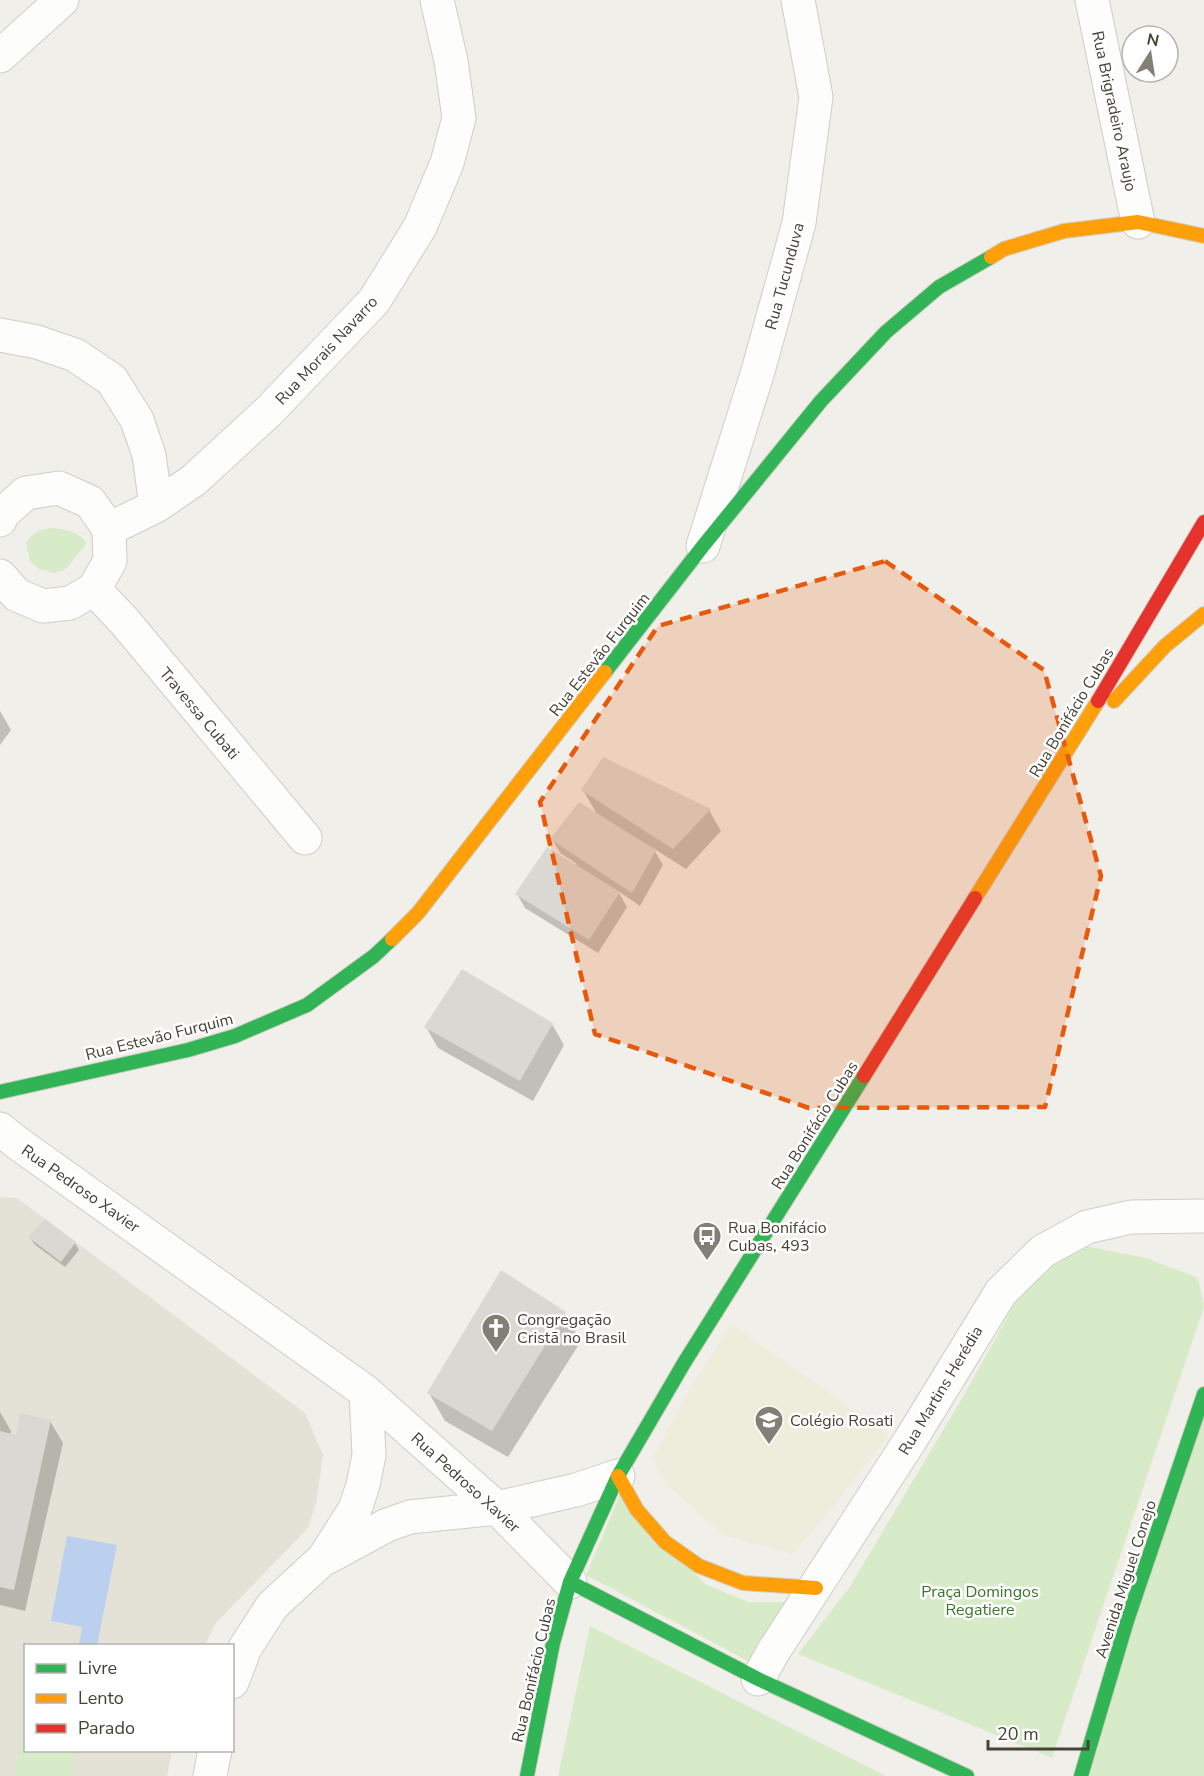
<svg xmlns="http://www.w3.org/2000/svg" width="1204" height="1776" font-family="'Nunito Sans',sans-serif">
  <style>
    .residential { fill: #e4e2d6 }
    .education { fill: #eeecdb }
    .green { fill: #d8ebc9 }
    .water { fill: #bad0ee }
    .shadow { fill: #0003 }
    .building { fill: #dad8d2 }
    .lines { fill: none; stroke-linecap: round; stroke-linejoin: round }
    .street-casing { stroke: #cecdc7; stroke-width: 35 }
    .fast-casing { stroke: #d0cec0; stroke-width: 16 }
    .slow-casing { stroke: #d0cec0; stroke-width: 16 }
    .jam-casing { stroke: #d0cec0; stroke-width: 16 }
    .street { stroke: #fdfdfc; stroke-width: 33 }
    .fast { stroke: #30b455; stroke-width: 14 }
    .slow { stroke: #ff9f0a; stroke-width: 14 }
    .jam { stroke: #e5322d; stroke-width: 14 }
    .marked { fill: #e8590c; fill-opacity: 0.2; stroke: #e8590c; stroke-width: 4.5; stroke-dasharray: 12 8; stroke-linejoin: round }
    .labels { text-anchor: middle; stroke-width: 5; stroke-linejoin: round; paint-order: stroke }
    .street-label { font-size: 16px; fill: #464236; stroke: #fff }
    .poi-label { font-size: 16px; fill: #464236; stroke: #fff; text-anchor: start }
    .park-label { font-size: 16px; fill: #397729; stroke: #fff }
  </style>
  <rect width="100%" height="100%" fill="#f0efe9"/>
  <path class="residential" d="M 0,1197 L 17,1198 L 305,1413 L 323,1455 L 316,1504 L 308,1528 L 215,1624 L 205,1645 L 26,1646 L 26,1750 L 172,1751 L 167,1776 L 0,1776 Z"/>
  <path class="education" d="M 731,1324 L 889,1435 L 827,1514 L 792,1554 L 724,1535 L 666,1484 L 653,1458 L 688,1392 Z"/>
  <path class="green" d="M 53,528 C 67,530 78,531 87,543 L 66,569 L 54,573 L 39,569 L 30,561 L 26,543 C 33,532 40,529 53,528 Z
    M 1076,1244 L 1146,1258 L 1198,1278 L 1204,1307 L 1052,1758 L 798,1654 L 849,1588 L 961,1400 L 1023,1289 Z
    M 1204,1394 L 1204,1776 L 1081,1776 Z
    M 620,1495 L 705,1584 L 748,1602 L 786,1602 L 748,1661 L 586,1575 Z
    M 590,1626 L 886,1776 L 558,1776 Z
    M 25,1721 L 26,1750 L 78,1751 L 72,1776 L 14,1776 Z"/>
  <path class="water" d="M 67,1536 L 117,1545 L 97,1645 L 79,1645 L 82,1627 L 51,1621 Z"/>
  <path class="shadow" d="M 0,711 L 11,730 L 0,745 Z
    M 583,790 L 709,810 L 721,831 L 686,869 L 653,848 L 663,865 L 640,906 L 618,891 L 627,907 L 598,953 L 525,908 L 517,894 L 575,866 L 577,864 L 560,853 L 552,839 L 598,816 Z
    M 552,1024 L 564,1045 L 533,1101 L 438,1048 L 426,1027 Z
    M 45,1221 L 75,1243 L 79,1250 L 65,1267 L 34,1244 L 30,1237 Z
    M 565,1314 L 581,1341 L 508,1457 L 445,1421 L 429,1393 Z
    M 0,1412 L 11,1431 L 10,1435 L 17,1436 L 50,1421 L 63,1443 L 25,1611 L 0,1605 Z"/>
  <path class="building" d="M 603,757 L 711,809 L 673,849 L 581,790 Z
    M 579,802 L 656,850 L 632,893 L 550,839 Z
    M 547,847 L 620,892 L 589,940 L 515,894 Z
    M 462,969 L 553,1023 L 520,1081 L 424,1027 Z
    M 45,1219 L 76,1242 L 61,1262 L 28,1237 Z
    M 501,1270 L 566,1312 L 492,1431 L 427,1393 Z
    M 20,1413 L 51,1420 L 14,1590 L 0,1587 L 0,1431 L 16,1435 Z"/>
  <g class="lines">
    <g class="street-casing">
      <path id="street" d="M 1092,0 L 1138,222
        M 0,56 L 62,0
        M 0,335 L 37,342 L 75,355 L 112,380 L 137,420 L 149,455 L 156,506
        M 0,520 L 1,515 L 26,493 L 59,488 L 90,502 L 109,529 L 110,561 L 94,589 L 70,603 L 43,606 L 17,595 L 0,576
        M 109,529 L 156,506 L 194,480 L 269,411 L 374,301 L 420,227 L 447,163 L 459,118 L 451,61 L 437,0
        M 703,546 L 758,371 L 799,223 L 816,97 L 798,0
        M 94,589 L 125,622 L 305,838
        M 0,1129 L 16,1142 L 366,1392 L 497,1508 L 570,1582
        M 328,1557 L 387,1525 L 410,1517 L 497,1508 L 576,1490 L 618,1476
        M 758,1679 L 773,1652 L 911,1439 L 1001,1292 L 1043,1251 L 1087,1227 L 1131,1217 L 1204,1216
        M 232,1682 L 245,1648 L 272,1606 L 324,1558 L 355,1509 L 363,1485 L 369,1455 L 366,1392
        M 210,1776 L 215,1750"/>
    </g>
    <g class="fast-casing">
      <path id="fast" d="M 605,672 L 703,546 L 821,401 L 886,332 L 939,287 L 991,257
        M 0,1092 L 188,1050 L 235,1036 L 307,1005 L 374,956 L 392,939
        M 570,1582 L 758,1679 L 967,1776
        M 527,1776 L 553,1643 L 570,1582 L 618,1476 L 684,1363 L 864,1076
        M 1081,1776 L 1127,1621 L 1204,1394"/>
    </g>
    <g class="slow-casing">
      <path id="slow" d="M 991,257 L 1004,249 L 1064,231 L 1138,222 L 1204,236
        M 1114,701 L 1165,646 L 1204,614
        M 975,898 L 1098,701
        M 392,939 L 418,913 L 605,672
        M 618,1476 L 637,1510 L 665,1542 L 699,1566 L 743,1583 L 816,1588"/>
    </g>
    <g class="jam-casing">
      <path id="jam" d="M 1098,701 L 1204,522
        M 864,1076 L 975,898"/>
    </g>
    <use href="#street" class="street"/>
    <use href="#fast" class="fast"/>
    <use href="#slow" class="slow"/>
    <use href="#jam" class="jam"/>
  </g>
  <path class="marked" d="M 885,561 L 1044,670 L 1101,876 L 1045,1107 L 809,1108 L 595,1034 L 540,802 L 658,626 Z"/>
  <defs>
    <g id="bus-pin" transform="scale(1.5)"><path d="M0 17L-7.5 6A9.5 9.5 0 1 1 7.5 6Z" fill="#827f75" stroke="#fff"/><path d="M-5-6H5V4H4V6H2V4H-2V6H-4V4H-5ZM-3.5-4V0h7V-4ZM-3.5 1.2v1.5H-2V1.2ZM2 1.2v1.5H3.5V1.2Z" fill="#fff"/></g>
    <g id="church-pin" transform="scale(1.5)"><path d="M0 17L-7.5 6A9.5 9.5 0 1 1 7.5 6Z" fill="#827f75" stroke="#fff"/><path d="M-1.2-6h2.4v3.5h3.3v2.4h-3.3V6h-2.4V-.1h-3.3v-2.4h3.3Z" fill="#fff"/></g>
    <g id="school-pin" transform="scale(1.5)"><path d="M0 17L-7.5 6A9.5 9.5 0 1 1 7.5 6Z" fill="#827f75" stroke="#fff"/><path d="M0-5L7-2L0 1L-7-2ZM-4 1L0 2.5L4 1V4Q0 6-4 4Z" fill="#fff"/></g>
  </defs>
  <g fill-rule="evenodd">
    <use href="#bus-pin" x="707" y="1236"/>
    <use href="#church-pin" x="496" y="1328"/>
    <use href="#school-pin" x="769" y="1420"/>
  </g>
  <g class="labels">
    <g class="street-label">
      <text transform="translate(1115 111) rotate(78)" y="6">Rua Brigradeiro Araujo</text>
      <text transform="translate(784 276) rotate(-75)" y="6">Rua Tucunduva</text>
      <text transform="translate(326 350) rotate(-47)" y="6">Rua Morais Navarro</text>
      <text transform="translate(599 654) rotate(-52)" y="6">Rua Estevão Furquim</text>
      <text transform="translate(1071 712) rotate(-59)" y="6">Rua Bonifácio Cubas</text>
      <text transform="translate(200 713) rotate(50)" y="6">Travessa Cubati</text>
      <text transform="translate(159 1036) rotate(-14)" y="6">Rua Estevão Furquim</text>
      <text transform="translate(814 1125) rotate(-58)" y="6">Rua Bonifácio Cubas</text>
      <text transform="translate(81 1188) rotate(35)" y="6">Rua Pedroso Xavier</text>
      <text transform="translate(940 1390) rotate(-59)" y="6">Rua Martins Herédia</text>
      <text transform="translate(466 1482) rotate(42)" y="6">Rua Pedroso Xavier</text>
      <text transform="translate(1125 1579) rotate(-72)" y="6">Avenida Miguel Conejo</text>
      <text transform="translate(533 1670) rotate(-77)" y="6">Rua Bonifácio Cubas</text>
    </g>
    <g class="poi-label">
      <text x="728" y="1233">Rua Bonifácio<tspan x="728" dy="18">Cubas, 493</tspan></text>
      <text x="517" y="1325">Congregação<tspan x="517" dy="18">Cristã no Brasil</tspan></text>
      <text x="790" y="1426">Colégio Rosati</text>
    </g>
    <g class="park-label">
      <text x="980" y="1597">Praça Domingos<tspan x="980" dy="18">Regatiere</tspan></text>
    </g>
  </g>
  <rect x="24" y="1644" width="210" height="108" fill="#ffffff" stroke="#b5b3af" stroke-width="1.5"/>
  <rect x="36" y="1664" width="30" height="9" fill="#30b455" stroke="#b5b3af" stroke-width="1.5"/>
  <text x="78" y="1674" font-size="18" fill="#464236">Livre</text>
  <rect x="36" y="1694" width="30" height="9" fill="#ff9f0a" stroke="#b5b3af" stroke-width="1.5"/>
  <text x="78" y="1704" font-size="18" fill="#464236">Lento</text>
  <rect x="36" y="1724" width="30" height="9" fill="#e5322d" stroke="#b5b3af" stroke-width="1.5"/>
  <text x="78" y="1734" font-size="18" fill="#464236">Parado</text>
  <g transform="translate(1150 54) rotate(12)"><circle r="28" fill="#ffffff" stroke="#b5b3af" stroke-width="1.5"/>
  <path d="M0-4.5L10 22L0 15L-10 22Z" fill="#827f75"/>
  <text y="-9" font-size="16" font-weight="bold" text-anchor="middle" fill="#464236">N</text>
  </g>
  <path d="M988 1740v9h100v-9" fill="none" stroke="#464236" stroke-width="3"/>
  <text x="997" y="1740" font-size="18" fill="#464236" stroke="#ffffff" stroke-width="4.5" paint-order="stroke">20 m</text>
</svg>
